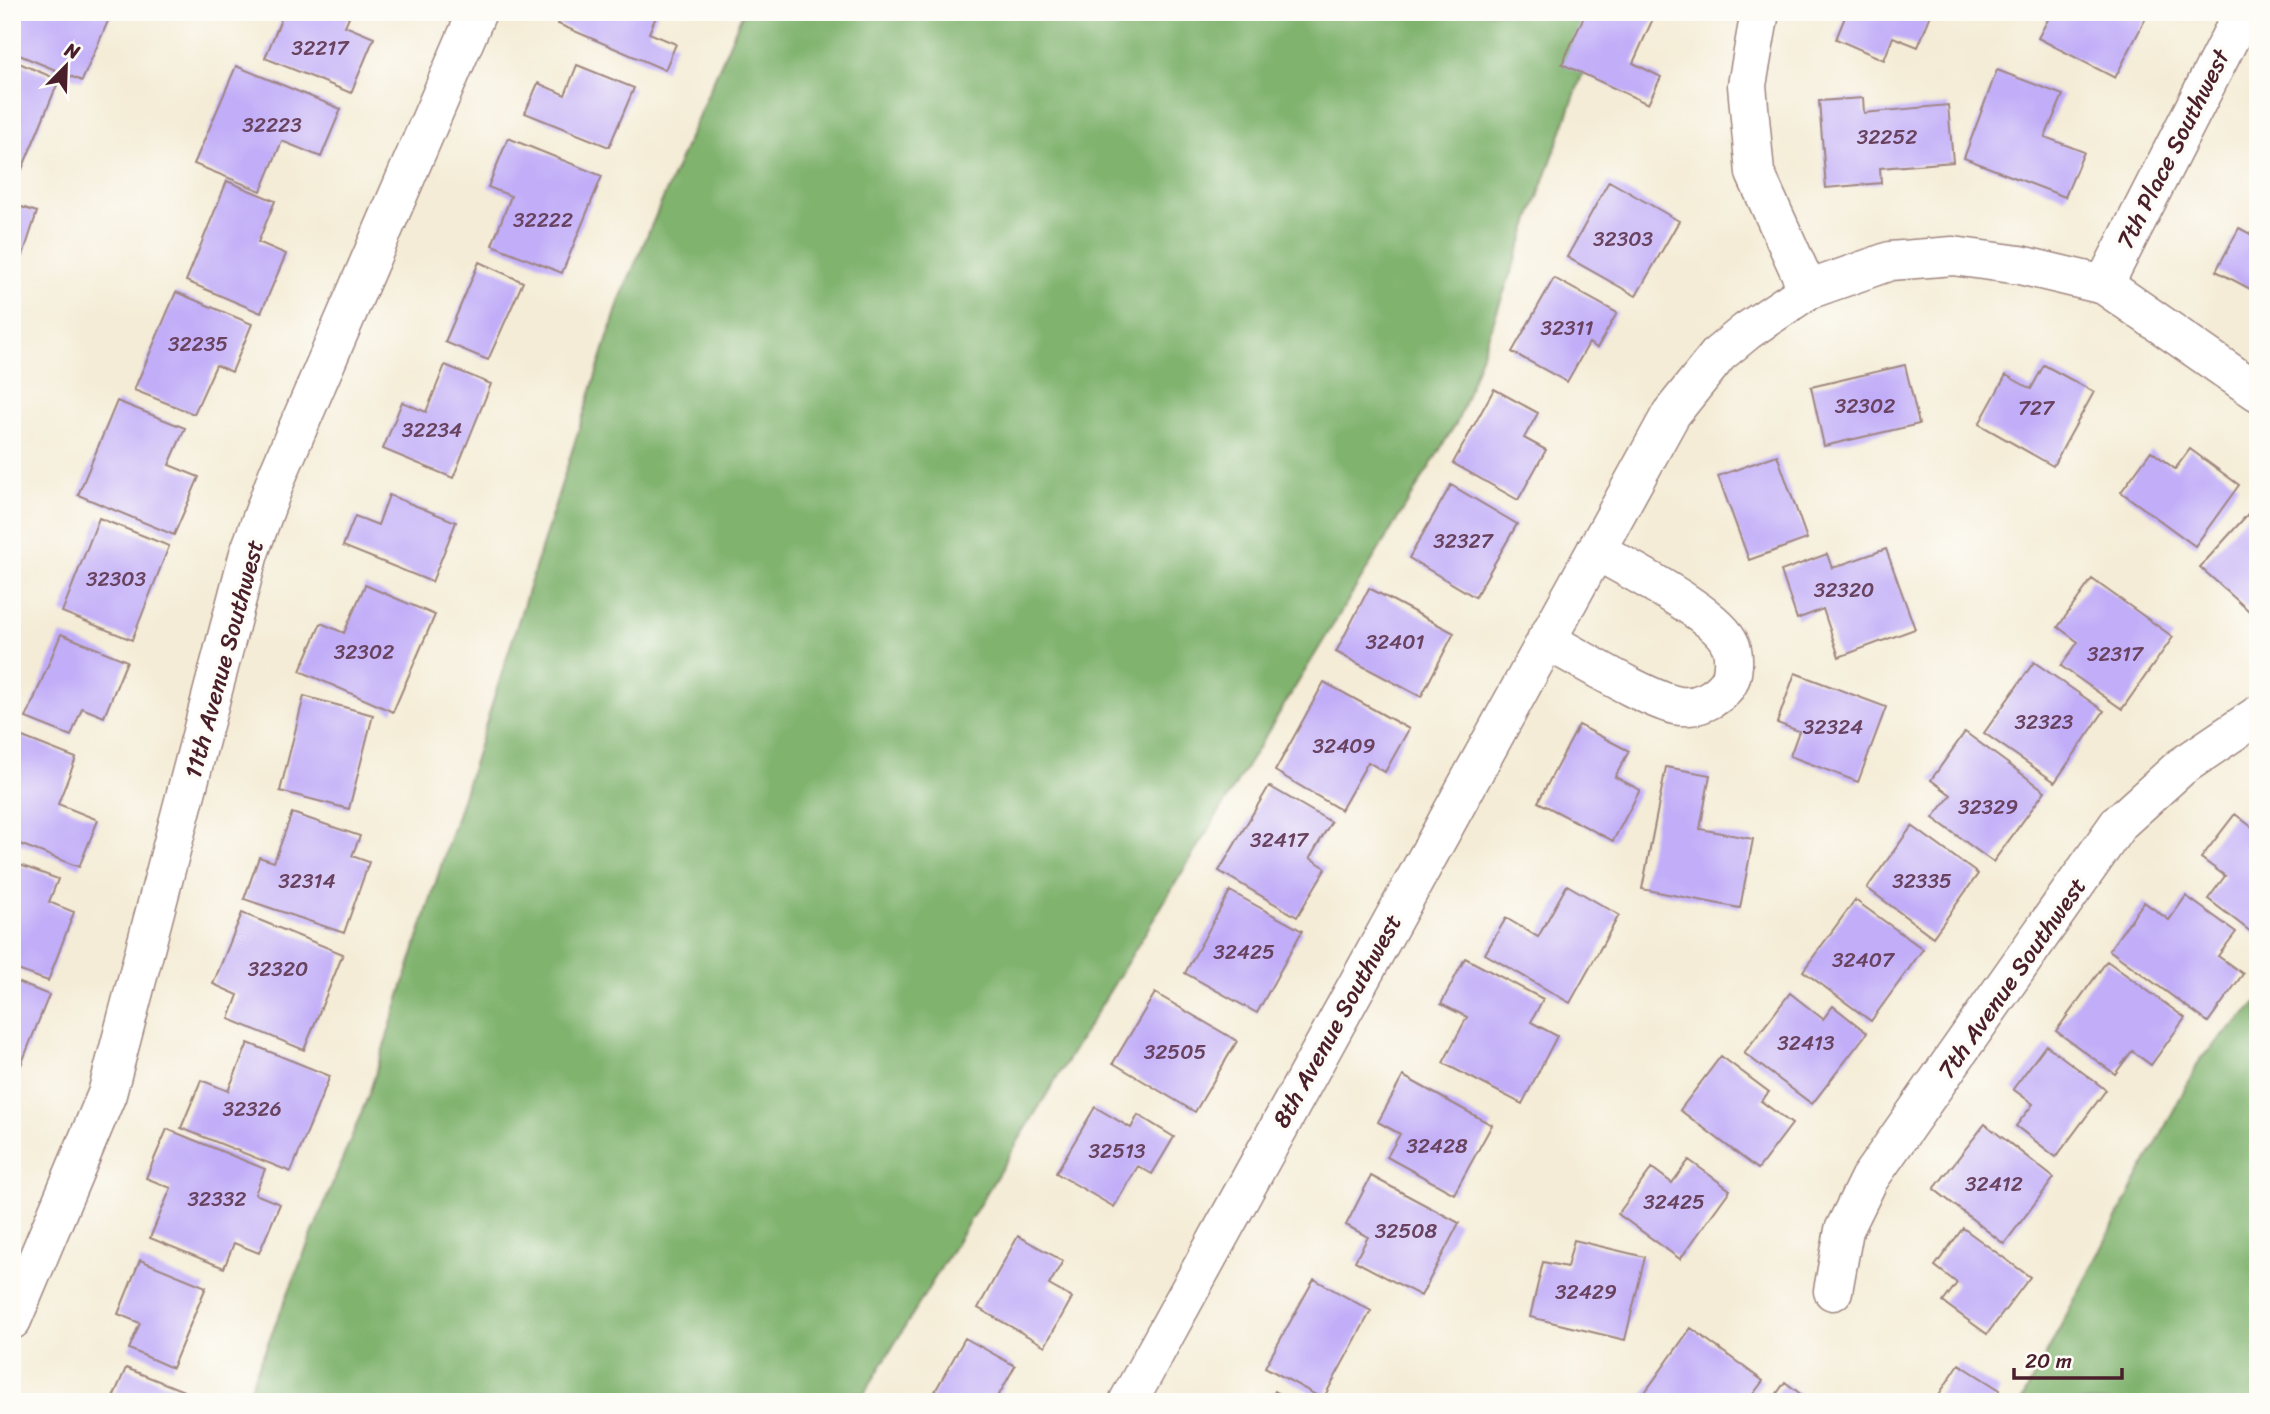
<svg xmlns="http://www.w3.org/2000/svg" width="2270" height="1414" font-family="Sriracha,sans-serif">
  <style>
    .forest { fill: #80b36e; stroke: #65694c; stroke-width: 2 }
    .building { fill: #c1adf8 }
    .lines { fill: none; stroke-linecap: round; stroke-linejoin: round }
    .minor-casing { stroke: #9f8680; stroke-width: 41 }
    .minor { stroke: #fff; stroke-width: 38 }
    .labels { text-anchor: middle; stroke-width: 7; stroke-linejoin: round; paint-order: stroke }
    .number-label { font-size: 21px; fill: #68425e }
    .street-label { font-size: 24px; fill: #4a1f2b; stroke: #fdfcf7 }
  </style>
  <rect width="100%" height="100%" fill="#fdfcf7"/>
  <filter id="ink" filterUnits="userSpaceOnUse"><feTurbulence type="fractalNoise" baseFrequency=".0143" numOctaves="2"/><feDisplacementMap in="SourceGraphic" scale="14" xChannelSelector="R" yChannelSelector="G"/><feConvolveMatrix kernelMatrix="1 2 1 2 8 2 1 2 1" color-interpolation-filters="sRGB"/></filter>
  <filter id="wash" filterUnits="userSpaceOnUse"><feTurbulence type="fractalNoise" baseFrequency=".00686" numOctaves="4" result="noise"/><feDisplacementMap in="SourceGraphic" scale="28" xChannelSelector="R" yChannelSelector="G"/><feGaussianBlur stdDeviation="1.57" result="paint"/><feColorMatrix in="noise" values="0 0 0 0 0 0 0 0 0 0 0 0 0 0 0 0 0 1.4 0 .05"/><feComposite in="paint" operator="in"/></filter>
  <g filter="url(#wash)">
    <rect width="100%" height="100%" fill="#f4ecd6"/>
    <path class="forest" d="M 743,12 L 1591,12 L 1588,58 L 1458,420 L 859,1402 L 244,1402 L 369,1094 L 620,299 Z
      M 2258,1002 L 2258,1402 L 2021,1402 L 2201,1058 Z"/>
    <g id="blocks">
      <path class="building" d="M 12,12 L 112,12 L 82,81 L 12,52 Z
        M 284,12 L 351,12 L 345,26 L 374,38 L 351,93 L 265,58 Z
        M 563,12 L 658,12 L 649,33 L 676,44 L 665,70 L 558,24 Z
        M 1586,12 L 1656,12 L 1633,63 L 1661,77 L 1648,104 L 1562,64 Z
        M 1847,12 L 1932,12 L 1918,47 L 1893,37 L 1884,60 L 1836,39 Z
        M 2052,12 L 2149,12 L 2115,78 L 2038,38 Z
        M 12,60 L 59,80 L 18,179 L 12,177 Z
        M 577,65 L 634,88 L 609,147 L 525,113 L 538,83 L 565,95 Z
        M 236,66 L 341,109 L 321,157 L 282,141 L 261,191 L 194,164 Z
        M 1997,70 L 2063,95 L 2045,137 L 2084,152 L 2065,197 L 1964,158 Z
        M 1863,98 L 1864,113 L 1948,105 L 1953,162 L 1880,168 L 1881,183 L 1826,188 L 1819,101 Z
        M 508,138 L 602,176 L 562,273 L 492,245 L 511,196 L 488,187 Z
        M 227,181 L 275,201 L 258,242 L 286,254 L 261,313 L 186,281 Z
        M 1609,181 L 1679,221 L 1636,296 L 1567,257 Z
        M 12,204 L 37,212 L 13,286 L 12,286 Z
        M 2239,228 L 2258,238 L 2258,293 L 2216,271 Z
        M 479,262 L 523,282 L 488,360 L 445,342 Z
        M 1554,278 L 1617,313 L 1597,348 L 1589,343 L 1567,382 L 1512,352 Z
        M 176,292 L 252,324 L 232,372 L 216,365 L 194,414 L 134,390 Z
        M 445,365 L 491,384 L 453,478 L 383,449 L 402,402 L 426,412 Z
        M 1905,365 L 1919,424 L 1824,446 L 1811,387 Z
        M 2044,365 L 2094,392 L 2053,466 L 1979,424 L 2006,375 L 2031,389 Z
        M 1494,389 L 1538,413 L 1524,438 L 1546,450 L 1518,500 L 1453,463 Z
        M 117,401 L 185,428 L 169,465 L 199,477 L 174,535 L 78,495 Z
        M 2190,449 L 2239,485 L 2195,546 L 2121,492 L 2151,451 L 2175,469 Z
        M 1777,455 L 1807,539 L 1749,560 L 1718,476 Z
        M 1451,485 L 1517,524 L 1475,597 L 1409,558 Z
        M 389,495 L 456,522 L 432,582 L 343,546 L 355,516 L 378,525 Z
        M 2256,505 L 2258,507 L 2258,619 L 2200,567 Z
        M 99,518 L 169,546 L 132,640 L 62,612 Z
        M 1886,549 L 1915,629 L 1839,657 L 1823,609 L 1797,619 L 1781,571 L 1827,554 L 1832,568 Z
        M 2092,579 L 2173,637 L 2122,709 L 2061,666 L 2078,642 L 2058,627 Z
        M 365,585 L 435,615 L 393,712 L 300,671 L 321,623 L 344,633 Z
        M 1369,588 L 1454,633 L 1421,697 L 1336,652 Z
        M 61,634 L 127,661 L 104,717 L 82,708 L 71,736 L 26,718 Z
        M 2034,662 L 2104,711 L 2055,782 L 1984,733 Z
        M 1795,673 L 1886,707 L 1858,782 L 1790,756 L 1799,731 L 1777,723 Z
        M 1324,682 L 1409,729 L 1385,772 L 1368,762 L 1341,810 L 1275,771 Z
        M 304,696 L 373,715 L 349,809 L 280,791 Z
        M 1579,725 L 1629,751 L 1615,777 L 1640,790 L 1613,841 L 1538,802 Z
        M 1965,732 L 2045,791 L 1993,862 L 1933,818 L 1951,795 L 1931,780 Z
        M 20,736 L 76,758 L 58,804 L 98,820 L 79,867 L 12,841 L 12,756 Z
        M 1666,767 L 1710,775 L 1700,829 L 1753,839 L 1740,908 L 1642,889 Z
        M 1269,786 L 1331,822 L 1310,858 L 1326,868 L 1297,917 L 1219,871 Z
        M 292,813 L 360,836 L 352,856 L 369,862 L 344,933 L 244,899 L 259,857 L 274,862 Z
        M 2235,814 L 2258,832 L 2255,935 L 2208,899 L 2225,876 L 2201,858 Z
        M 1912,826 L 1978,874 L 1933,937 L 1867,888 Z
        M 12,862 L 58,879 L 49,902 L 74,912 L 48,981 L 12,968 Z
        M 1567,885 L 1619,915 L 1570,1003 L 1485,954 L 1506,918 L 1538,937 Z
        M 1230,891 L 1302,931 L 1257,1013 L 1185,973 Z
        M 2186,896 L 2236,932 L 2218,956 L 2243,974 L 2208,1022 L 2109,950 L 2144,902 L 2169,920 Z
        M 1855,900 L 1923,949 L 1871,1021 L 1803,971 Z
        M 242,913 L 343,954 L 304,1050 L 229,1019 L 238,995 L 213,984 Z
        M 1465,958 L 1543,999 L 1531,1022 L 1557,1036 L 1522,1104 L 1443,1063 L 1467,1017 L 1441,1004 Z
        M 2107,961 L 2185,1018 L 2151,1065 L 2132,1051 L 2115,1074 L 2056,1031 Z
        M 12,980 L 49,995 L 19,1070 L 12,1067 Z
        M 1155,993 L 1237,1041 L 1195,1112 L 1113,1063 Z
        M 1790,993 L 1823,1019 L 1833,1006 L 1867,1033 L 1812,1104 L 1744,1053 Z
        M 248,1043 L 330,1076 L 291,1172 L 181,1128 L 201,1080 L 228,1091 Z
        M 2046,1045 L 2106,1090 L 2056,1157 L 2016,1126 L 2033,1104 L 2013,1089 Z
        M 1721,1056 L 1769,1092 L 1761,1101 L 1792,1124 L 1758,1169 L 1680,1110 Z
        M 1403,1076 L 1492,1125 L 1454,1194 L 1387,1157 L 1400,1134 L 1378,1122 Z
        M 1095,1107 L 1131,1128 L 1138,1115 L 1174,1137 L 1152,1174 L 1138,1166 L 1114,1207 L 1056,1173 Z
        M 1985,1124 L 2054,1178 L 2004,1244 L 1934,1189 Z
        M 167,1129 L 265,1169 L 255,1194 L 280,1204 L 259,1253 L 234,1243 L 224,1268 L 150,1238 L 171,1188 L 146,1178 Z
        M 1689,1160 L 1730,1190 L 1680,1259 L 1618,1214 L 1652,1168 L 1672,1183 Z
        M 1371,1176 L 1459,1223 L 1421,1296 L 1355,1261 L 1368,1237 L 1346,1225 Z
        M 1963,1228 L 2030,1277 L 1987,1334 L 1943,1302 L 1957,1283 L 1935,1266 Z
        M 1018,1236 L 1063,1261 L 1049,1285 L 1072,1298 L 1045,1346 L 978,1308 Z
        M 1574,1240 L 1645,1257 L 1625,1340 L 1530,1317 L 1543,1262 L 1567,1267 Z
        M 140,1260 L 206,1287 L 172,1368 L 129,1349 L 140,1323 L 118,1314 Z
        M 1314,1279 L 1371,1311 L 1323,1399 L 1265,1367 Z
        M 1691,1328 L 1763,1381 L 1747,1402 L 1638,1402 Z
        M 965,1338 L 1015,1366 L 995,1402 L 929,1402 Z
        M 1959,1364 L 2000,1390 L 1993,1402 L 1934,1402 Z
        M 126,1368 L 184,1391 L 179,1402 L 111,1402 Z
        M 1785,1382 L 1811,1402 L 1771,1402 Z
        M 1275,1391 L 1294,1402 L 1270,1402 Z"/>
    </g>
  </g>
  <g filter="url(#ink)">
    <use href="#blocks" fill-opacity="0" stroke="#9f8680" stroke-width="2"/>
    <g class="lines">
      <g class="minor-casing">
        <path id="minor" d="M 1760,12 L 1747,85 L 1755,173 L 1808,290
          M 2104,285 L 2243,12
          M 1546,640 C 1576,656 1650,702 1680,706 C 1698,708 1716,699 1727,685 C 1734,676 1735,654 1730,644 C 1717,613 1627,569 1596,550
          M 1833,1291 L 1844,1230 L 1869,1179 L 2119,823 L 2181,767 L 2258,715
          M 12,1320 L 107,1094 L 249,553 L 278,474 L 477,12
          M 1128,1402 L 1671,414 L 1719,354 L 1747,331 L 1808,290 L 1890,261 L 1953,256 L 2020,265 L 2104,285 L 2258,392"/>
      </g>
      <use href="#minor" class="minor"/>
    </g>
  </g>
  <g class="labels">
    <g class="number-label">
      <text x="320" y="55">32217</text>
      <text x="272" y="132">32223</text>
      <text x="1887" y="144">32252</text>
      <text x="543" y="227">32222</text>
      <text x="1623" y="246">32303</text>
      <text x="1567" y="335">32311</text>
      <text x="198" y="351">32235</text>
      <text x="1865" y="413">32302</text>
      <text x="2036" y="415">727</text>
      <text x="432" y="437">32234</text>
      <text x="1463" y="548">32327</text>
      <text x="116" y="586">32303</text>
      <text x="1844" y="597">32320</text>
      <text x="1395" y="649">32401</text>
      <text x="364" y="659">32302</text>
      <text x="2115" y="661">32317</text>
      <text x="2044" y="729">32323</text>
      <text x="1833" y="734">32324</text>
      <text x="1344" y="753">32409</text>
      <text x="1988" y="814">32329</text>
      <text x="1279" y="847">32417</text>
      <text x="307" y="888">32314</text>
      <text x="1922" y="888">32335</text>
      <text x="1244" y="959">32425</text>
      <text x="1863" y="967">32407</text>
      <text x="278" y="976">32320</text>
      <text x="1806" y="1050">32413</text>
      <text x="1175" y="1059">32505</text>
      <text x="252" y="1116">32326</text>
      <text x="1437" y="1153">32428</text>
      <text x="1117" y="1158">32513</text>
      <text x="1994" y="1191">32412</text>
      <text x="217" y="1206">32332</text>
      <text x="1674" y="1209">32425</text>
      <text x="1406" y="1238">32508</text>
      <text x="1586" y="1299">32429</text>
    </g>
    <g class="street-label">
      <text transform="translate(2173 149) rotate(-63)" y="8">7th Place Southwest</text>
      <text transform="translate(224 659) rotate(-75)" y="8">11th Avenue Southwest</text>
      <text transform="translate(2012 978) rotate(-55)" y="8">7th Avenue Southwest</text>
      <text transform="translate(1337 1021) rotate(-61)" y="8">8th Avenue Southwest</text>
    </g>
  </g>
  <rect width="2270" height="1414" fill="none" stroke="#fdfcf7" stroke-width="42"/>
  <g transform="translate(66 66) rotate(23)" stroke="#fdfcf7" stroke-width="5" paint-order="stroke">
  <path d="M0-5L12 26L0 18L-12 26Z" fill="#4a1f2b"/>
  <text y="-10" font-size="19" font-weight="bold" text-anchor="middle" fill="#4a1f2b">N</text>
  </g>
  <path d="M2014 1368v10h108v-10" fill="none" stroke="#4a1f2b" stroke-width="3.5"/>
  <text x="2025" y="1368" font-size="21" fill="#4a1f2b" stroke="#fdfcf7" stroke-width="5" paint-order="stroke">20 m</text>
</svg>
